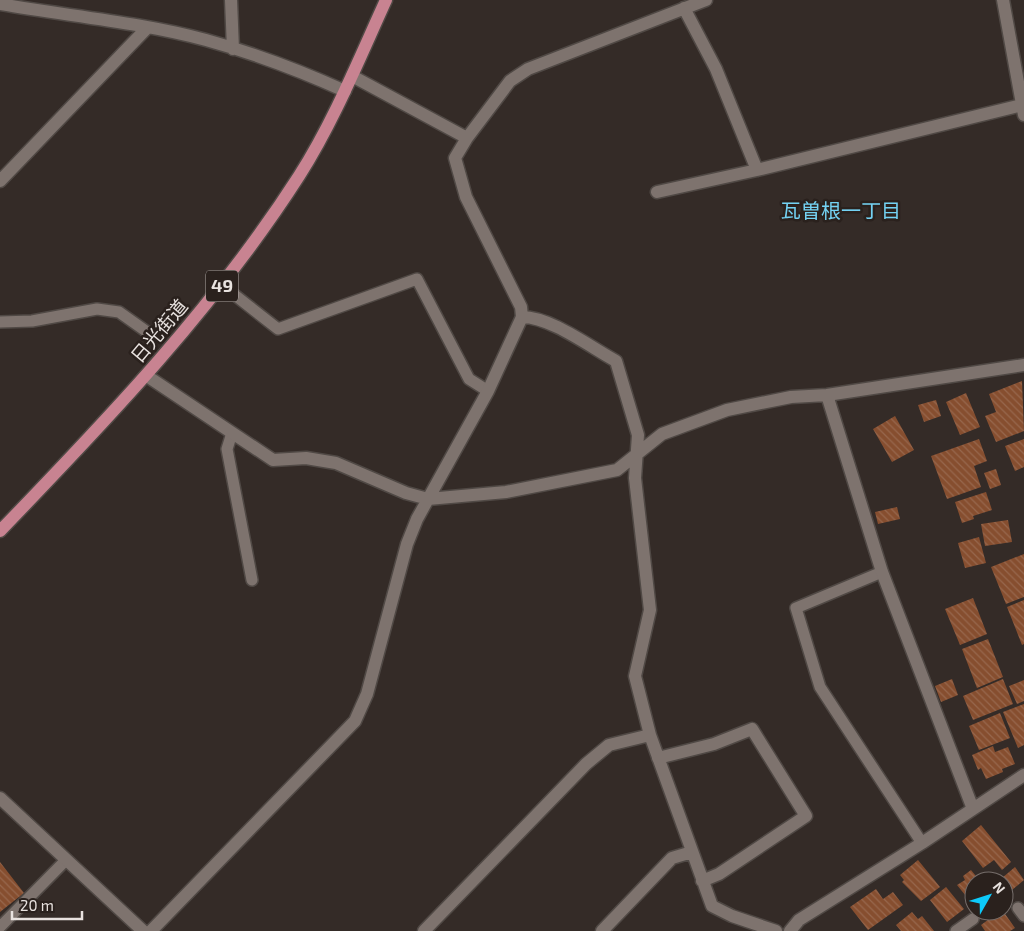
<svg xmlns="http://www.w3.org/2000/svg" width="1024" height="931" font-family="'Exo 2','Noto Sans JP',sans-serif">
  <style>
    .building { fill: url(#building-back-hatch) }
    .lines { fill: none; stroke-linecap: round; stroke-linejoin: round }
    .service-casing { stroke: #504945; stroke-width: 14 }
    .minor-casing { stroke: #504945; stroke-width: 15 }
    .primary-casing { stroke: #504945; stroke-width: 15 }
    .service { stroke: #7e736e; stroke-width: 11 }
    .minor { stroke: #7e736e; stroke-width: 12 }
    .primary { stroke: #c88391; stroke-width: 12 }
    .labels { text-anchor: middle; stroke-width: 5; stroke-linejoin: round; paint-order: stroke }
    .shield { fill: #2a211d; stroke: #afa8a5; stroke-width: 1 }
    .shield-label { font-size: 18px; font-weight: bold; fill: #e8e2df }
    .street-label { font-size: 19px; fill: #e8e2df; stroke: #2a211d }
    .neighbourhood-label { font-size: 20px; fill: #74d2f3; stroke: #2a211d }
  </style>
  <defs>
    <pattern id="building-back-hatch" width="6" height="6" patternUnits="userSpaceOnUse" patternTransform="scale(1.25)"><rect width="6" height="6" fill="#864e2f"/><path d="M-1 5l2 2M0 0l6 6M5-1l2 2" fill="none" stroke="#97674d"/></pattern>
  </defs>
  <rect width="100%" height="100%" fill="#342b27"/>
  <path class="building" d="M 1022,381 L 1024,431 L 996,442 L 985,416 L 996,412 L 989,394 Z
    M 966,393 L 980,427 L 960,435 L 946,402 Z
    M 936,400 L 941,416 L 924,422 L 918,405 Z
    M 895,416 L 914,450 L 892,462 L 873,429 Z
    M 979,439 L 987,461 L 974,466 L 981,487 L 947,499 L 931,456 Z
    M 1024,439 L 1024,467 L 1015,471 L 1005,446 Z
    M 996,469 L 1001,485 L 990,489 L 984,473 Z
    M 986,492 L 992,510 L 973,516 L 974,519 L 962,523 L 955,502 Z
    M 897,507 L 900,519 L 878,524 L 875,512 Z
    M 1008,520 L 1012,542 L 985,546 L 981,524 Z
    M 979,537 L 986,563 L 965,568 L 958,543 Z
    M 1024,554 L 1024,597 L 1006,604 L 991,567 Z
    M 973,598 L 987,634 L 960,645 L 945,609 Z
    M 1024,600 L 1024,644 L 1022,645 L 1007,607 Z
    M 988,639 L 1003,677 L 977,688 L 962,649 Z
    M 952,679 L 958,695 L 941,702 L 935,686 Z
    M 1003,679 L 1013,704 L 973,720 L 963,696 Z
    M 1024,680 L 1024,701 L 1017,704 L 1009,686 Z
    M 1024,704 L 1024,745 L 1018,748 L 1003,712 Z
    M 1000,713 L 1010,738 L 979,750 L 969,726 Z
    M 993,746 L 995,752 L 1008,747 L 1015,764 L 1002,769 L 1003,772 L 986,779 L 981,768 L 978,770 L 972,755 Z
    M 981,825 L 1011,862 L 1002,870 L 994,860 L 983,868 L 962,841 Z
    M 918,860 L 940,887 L 921,901 L 902,882 L 904,880 L 900,875 Z
    M 0,862 L 24,893 L 0,912 Z
    M 1015,867 L 1024,880 L 1012,890 L 1002,878 Z
    M 971,870 L 980,881 L 974,881 L 974,906 L 957,885 L 965,880 L 963,876 Z
    M 946,887 L 964,909 L 947,922 L 930,900 Z
    M 876,889 L 883,899 L 893,892 L 903,905 L 868,930 L 850,907 Z
    M 1000,911 L 1003,911 L 1015,928 L 1010,931 L 985,931 L 981,925 Z
    M 912,912 L 918,919 L 922,916 L 934,931 L 901,931 L 896,925 Z"/>
  <g class="lines">
    <g class="service-casing">
      <path id="service" d="M 222,285 L 278,329 L 417,279 L 469,379 L 488,391
        M 0,322 L 32,321 L 97,309 L 119,312 L 150,334
        M 232,433 L 227,449 L 252,580
        M 882,572 L 796,608 L 820,687 L 922,843
        M 1018,908 L 1024,916
        M 0,927 L 66,860
        M 956,931 L 973,919"/>
    </g>
    <g class="minor-casing">
      <path id="minor" d="M 231,0 L 233,49
        M 1003,0 L 1024,115
        M 0,4 C 68,16 139,22 206,40 C 253,53 301,71 345,91
        M 684,8 L 716,69 L 757,170
        M 352,76 L 467,138
        M 0,181 L 147,28
        M 657,192 L 757,170 L 1022,105
        M 522,317 C 551,317 590,347 616,361 L 638,435 L 635,478 L 650,610 L 635,676 L 650,735 L 712,906 L 732,916 L 776,931
        M 147,376 L 273,460 L 306,458 L 336,463 L 406,493 L 428,499 L 506,492 L 617,470 L 662,434 L 727,410 L 791,397 L 827,395 L 1024,365
        M 827,395 L 882,572 L 973,809
        M 658,758 L 714,744 L 752,729 L 806,816 L 719,874 L 702,881
        M 0,798 L 143,931
        M 151,931 L 355,721 L 367,694 L 407,544 L 417,519 L 488,391 L 522,317 L 521,307 L 466,197 L 455,158 L 467,138 L 510,81 L 528,69 L 706,0
        M 424,931 L 586,764 L 609,745 L 650,735
        M 602,931 L 672,858 L 692,852
        M 790,931 L 799,920 L 922,843 L 1024,775"/>
    </g>
    <g class="primary-casing">
      <path id="primary" d="M 0,531 C 108,419 215,307 299,176 C 334,121 359,59 386,0"/>
    </g>
    <use href="#service" class="service"/>
    <use href="#minor" class="minor"/>
    <use href="#primary" class="primary"/>
  </g>
  <g class="labels">
    <rect class="shield" x="206" y="270.5" width="32" height="31" rx="4"/>
    <g class="shield-label">
      <text x="222" y="292">49</text>
    </g>
    <g class="street-label">
      <text transform="translate(159 331) rotate(-50)" y="7">日光街道</text>
    </g>
    <g class="neighbourhood-label">
      <text x="841" y="218">瓦曽根一丁目</text>
    </g>
  </g>
  <g transform="translate(989 896) rotate(51)"><circle r="24" fill="#2a211d" stroke="#766e6b"/>
  <path d="M0-4L9 19L0 12L-9 19Z" fill="#0dcafa"/>
  <text y="-8" font-size="14" font-weight="bold" text-anchor="middle" fill="#e8e2df">N</text>
  </g>
  <path d="M12 911v8h70v-8" fill="none" stroke="#e8e2df" stroke-width="2.5"/>
  <text x="20" y="911" font-size="15" fill="#e8e2df" stroke="#2a211d" stroke-width="4" paint-order="stroke">20 m</text>
</svg>
